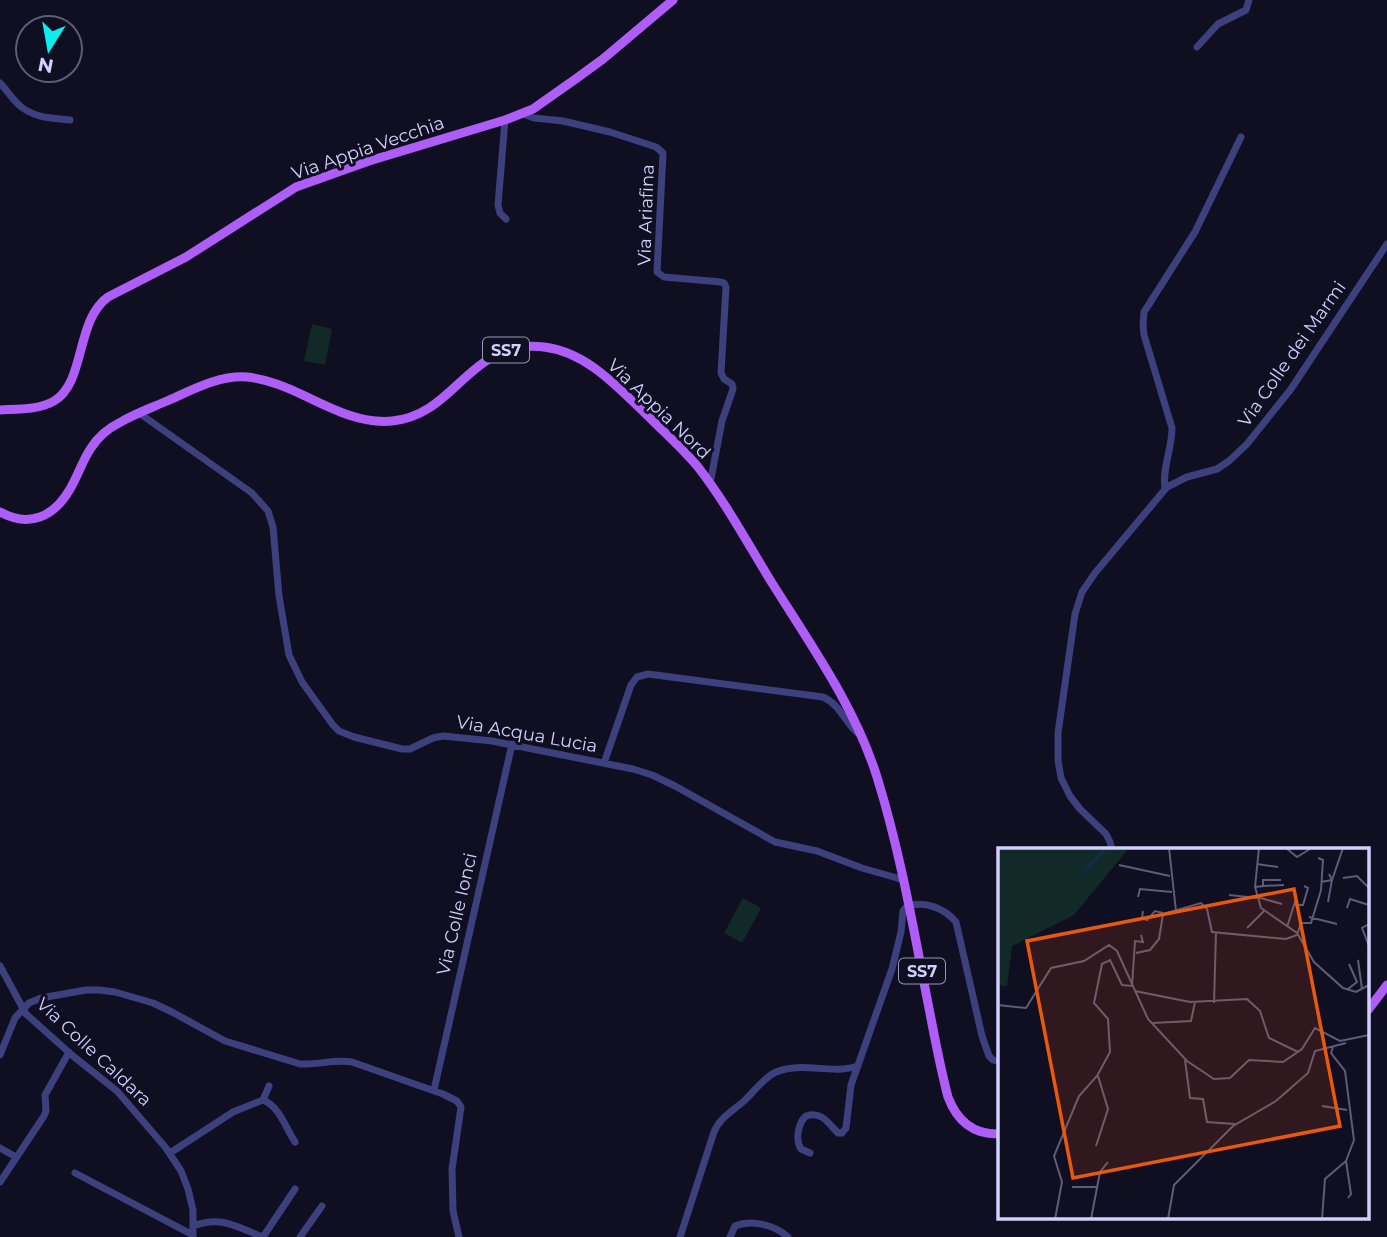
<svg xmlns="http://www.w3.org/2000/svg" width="1387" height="1237" font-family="Montserrat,sans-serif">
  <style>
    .green { fill: #122a27 }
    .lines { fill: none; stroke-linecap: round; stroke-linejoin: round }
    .minor { stroke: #3c407d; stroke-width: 7 }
    .major { stroke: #ae5df7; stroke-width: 9 }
    .labels { text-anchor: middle; stroke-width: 6; stroke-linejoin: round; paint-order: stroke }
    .shield { fill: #100e21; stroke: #9796bb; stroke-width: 2 }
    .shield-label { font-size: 16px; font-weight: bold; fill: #d1d0fd }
    .street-label { font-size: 18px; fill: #d1d0fd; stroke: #100e21 }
    .inset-river { fill: none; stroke: #112c47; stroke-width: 3.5 }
    .inset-road { fill: none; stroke: #5d5c79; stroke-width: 2 }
    .view { fill: #e8590c; fill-opacity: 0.15; stroke: #e8590c; stroke-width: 3.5 }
    .inset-edge { fill: none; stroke: #d1d0fd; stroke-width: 3.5 }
  </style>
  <rect width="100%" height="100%" fill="#100e21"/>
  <path class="green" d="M 312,324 L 332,329 L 325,365 L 304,361 Z
    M 743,898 L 761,908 L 742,943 L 724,933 Z"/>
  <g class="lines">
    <path class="minor" d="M 1197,47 L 1218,24 L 1246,10 L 1249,0
      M 0,83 C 7,90 12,99 19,105 C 33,118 52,118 70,120
      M 523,114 L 534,118 L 563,121 L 610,132 L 656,147 L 663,153 L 657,272 L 664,277 L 721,282 L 724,283 L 726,287 L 721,373 L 724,379 L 732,384 L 733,389 L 722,421 L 710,484
      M 505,120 L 498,205 L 500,213 L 506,219
      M 139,413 L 252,493 L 268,511 L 273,527 L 279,596 L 289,655 L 302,682 L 333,725 L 339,731 L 354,737 L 402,749 L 410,749 L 433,738 L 443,736 L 492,741 L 633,769 L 652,775 L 675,786 L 775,842 L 817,851 L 862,868 L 904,880
      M 1165,488 C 1162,468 1172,449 1172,428 L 1144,335 L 1143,325 L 1144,312 L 1195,232 L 1241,137
      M 604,763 L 631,685 L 637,677 L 648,674 L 823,697 C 841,705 845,724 860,735
      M 1112,850 L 1110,842 L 1106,834 L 1080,809 L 1070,796 L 1061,778 L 1058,760 L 1058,733 L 1075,614 L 1082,592 L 1095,573 L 1167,487 L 1187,477 L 1217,469 L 1229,461 L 1247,444 L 1291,389 L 1387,244
      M 0,966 L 26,1014 L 73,1056 L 117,1091 L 166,1148 L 181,1171 L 188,1189 L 193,1210 L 193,1237
      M 0,1055 L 15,1018 L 29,1003 L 41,998 L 86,990 L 99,990 L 115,992 L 153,1003 L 172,1012 L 225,1041 L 300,1064 C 318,1065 334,1059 352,1062 L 443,1094 L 457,1101 L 461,1107 L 452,1169 L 453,1211 L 459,1237
      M 434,1090 L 512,744
      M 263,1100 C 280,1107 285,1127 295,1142
      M 0,1148 L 16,1157
      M 170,1153 L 233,1112 L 263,1100 L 269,1086
      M 810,1153 L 801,1149 C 795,1140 798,1123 806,1116 C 822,1111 828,1123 838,1133 L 842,1133 L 846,1128 L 851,1085 L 892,969 L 901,932 L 903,911 L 907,906 C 926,901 944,908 956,922 L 982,1036 L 989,1056 L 993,1060 L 1000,1062
      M 75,1173 L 193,1235
      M 0,1182 L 44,1116 L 46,1111 L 45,1095 L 69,1052
      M 193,1226 C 222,1215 236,1227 263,1237
      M 263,1237 L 295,1189
      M 300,1237 L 322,1206
      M 680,1237 L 714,1132 C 720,1117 733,1111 744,1101 C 754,1092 764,1077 776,1072 C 802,1061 832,1075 858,1066
      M 730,1237 L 735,1226 C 751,1219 775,1225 788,1237"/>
    <path class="major" d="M 0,410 C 17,409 39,410 54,401 C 86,382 75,321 108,297 L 186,257 L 296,187 L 369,161 L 505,120 L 533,109 L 577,78 L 603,59 L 673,0
      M 0,512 C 29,528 54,517 70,489 C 78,476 82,461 91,448 C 98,437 107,429 119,423 C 134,414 151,408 167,401 C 192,390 219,375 247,377 C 267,379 287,387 305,396 C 332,409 361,424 392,421 C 457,415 469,338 544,347 C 588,352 620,390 650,418 C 666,434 683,449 698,467 C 726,503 748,544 772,583 C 811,645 855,707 877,777 C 899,848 912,920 926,993 C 933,1028 939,1063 948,1097 C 957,1121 974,1135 1000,1134
      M 1368,1010 L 1387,985"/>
  </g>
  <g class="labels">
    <g class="shield">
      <rect x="483" y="337.5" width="46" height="25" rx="5"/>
      <rect x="899" y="958.5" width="46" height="25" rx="5"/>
    </g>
    <g class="shield-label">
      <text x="506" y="356">SS7</text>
      <text x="922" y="977">SS7</text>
    </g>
    <g class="street-label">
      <text transform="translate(368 148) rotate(-19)" y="6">Via Appia Vecchia</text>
      <text transform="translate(646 215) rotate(-88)" y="6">Via Ariafina</text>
      <text transform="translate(1292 354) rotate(-55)" y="6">Via Colle dei Marmi</text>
      <text transform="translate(659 409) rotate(44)" y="6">Via Appia Nord</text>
      <text transform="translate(527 734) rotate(10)" y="6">Via Acqua Lucia</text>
      <text transform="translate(457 914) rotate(-77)" y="6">Via Colle Ionci</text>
      <text transform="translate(94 1052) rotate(43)" y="6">Via Colle Caldara</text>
    </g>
  </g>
  <g transform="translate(998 848)">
    <rect width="371" height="371" fill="#100e21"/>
    <path d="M 0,0 L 131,0 L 76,67 L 14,98 L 9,138 L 0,137 Z" fill="#122a27"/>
    <path class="inset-river" d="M 86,23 L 108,0"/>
    <path class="inset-road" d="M 171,0 L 178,63M 261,0 L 257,39 L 263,60 L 299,85 L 316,114 L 345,140 L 358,144 L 371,137M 288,0 L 299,9 L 312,1M 259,16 L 280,19M 121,17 L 172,28M 345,30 L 359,28 L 371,40M 323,34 L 334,32 L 345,0M 265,38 L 286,37M 257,39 L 265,38 L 265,32 L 283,32M 231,47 L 259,50M 140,49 L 142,41 L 174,44M 259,49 L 284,56M 330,54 L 334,32 L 331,26M 295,57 L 305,57 L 310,40 L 306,38M 349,60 L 352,51 L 371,57M 145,63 L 144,70 L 149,72 L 157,63 L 165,65M 165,66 L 203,55 L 209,61 L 214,84 L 288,91 L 299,87 L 303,75 L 313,75 L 323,42 L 325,12 L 320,10M 311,69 L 339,76M 371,76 L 364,80 L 371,98M 289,79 L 298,51M 249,80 L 266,63M 138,105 L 152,102 L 161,91 L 165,66M 360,112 L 364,141M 350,141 L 359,134 L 351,116M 137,143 L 192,154 L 249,151 L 262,163 L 271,190 L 300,204M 216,155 L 218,85M 0,157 L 28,160 L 53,120 L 86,113 L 111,97 L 119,103 L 150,171 L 189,213 L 216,231 L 232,230 L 251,212 L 285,214 L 304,201 L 317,180 L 342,193 L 371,187M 155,175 L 193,173 L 197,154M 187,212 L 192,250 L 205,251 L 209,274 L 237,276M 324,258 L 349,262M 98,298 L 110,261 L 100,228M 348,313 L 353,346 L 350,350M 74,339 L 99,339M 57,371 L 64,334 L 56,308 L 81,248 L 99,228 L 112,204 L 110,171 L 96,155 L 104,116 L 112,112 L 124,137 L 134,138 L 137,93 L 145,94 L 143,87M 93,371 L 102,324 L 110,314M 170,371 L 176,337 L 235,278 L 278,253 L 310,225 L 317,203 L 348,195M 324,371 L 327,331 L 348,313 L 356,292 L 347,223 L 333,205 L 335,199"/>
    <path class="view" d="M 296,41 L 342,278 L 75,330 L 29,93 Z"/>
    <rect width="371" height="371" class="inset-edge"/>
  </g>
  <g transform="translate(49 49) rotate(191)"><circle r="33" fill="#100e21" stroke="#5d5c79" stroke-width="2"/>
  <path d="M0-5L12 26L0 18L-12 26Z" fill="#0ceded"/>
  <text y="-10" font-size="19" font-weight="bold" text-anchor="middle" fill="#d1d0fd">N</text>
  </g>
</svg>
